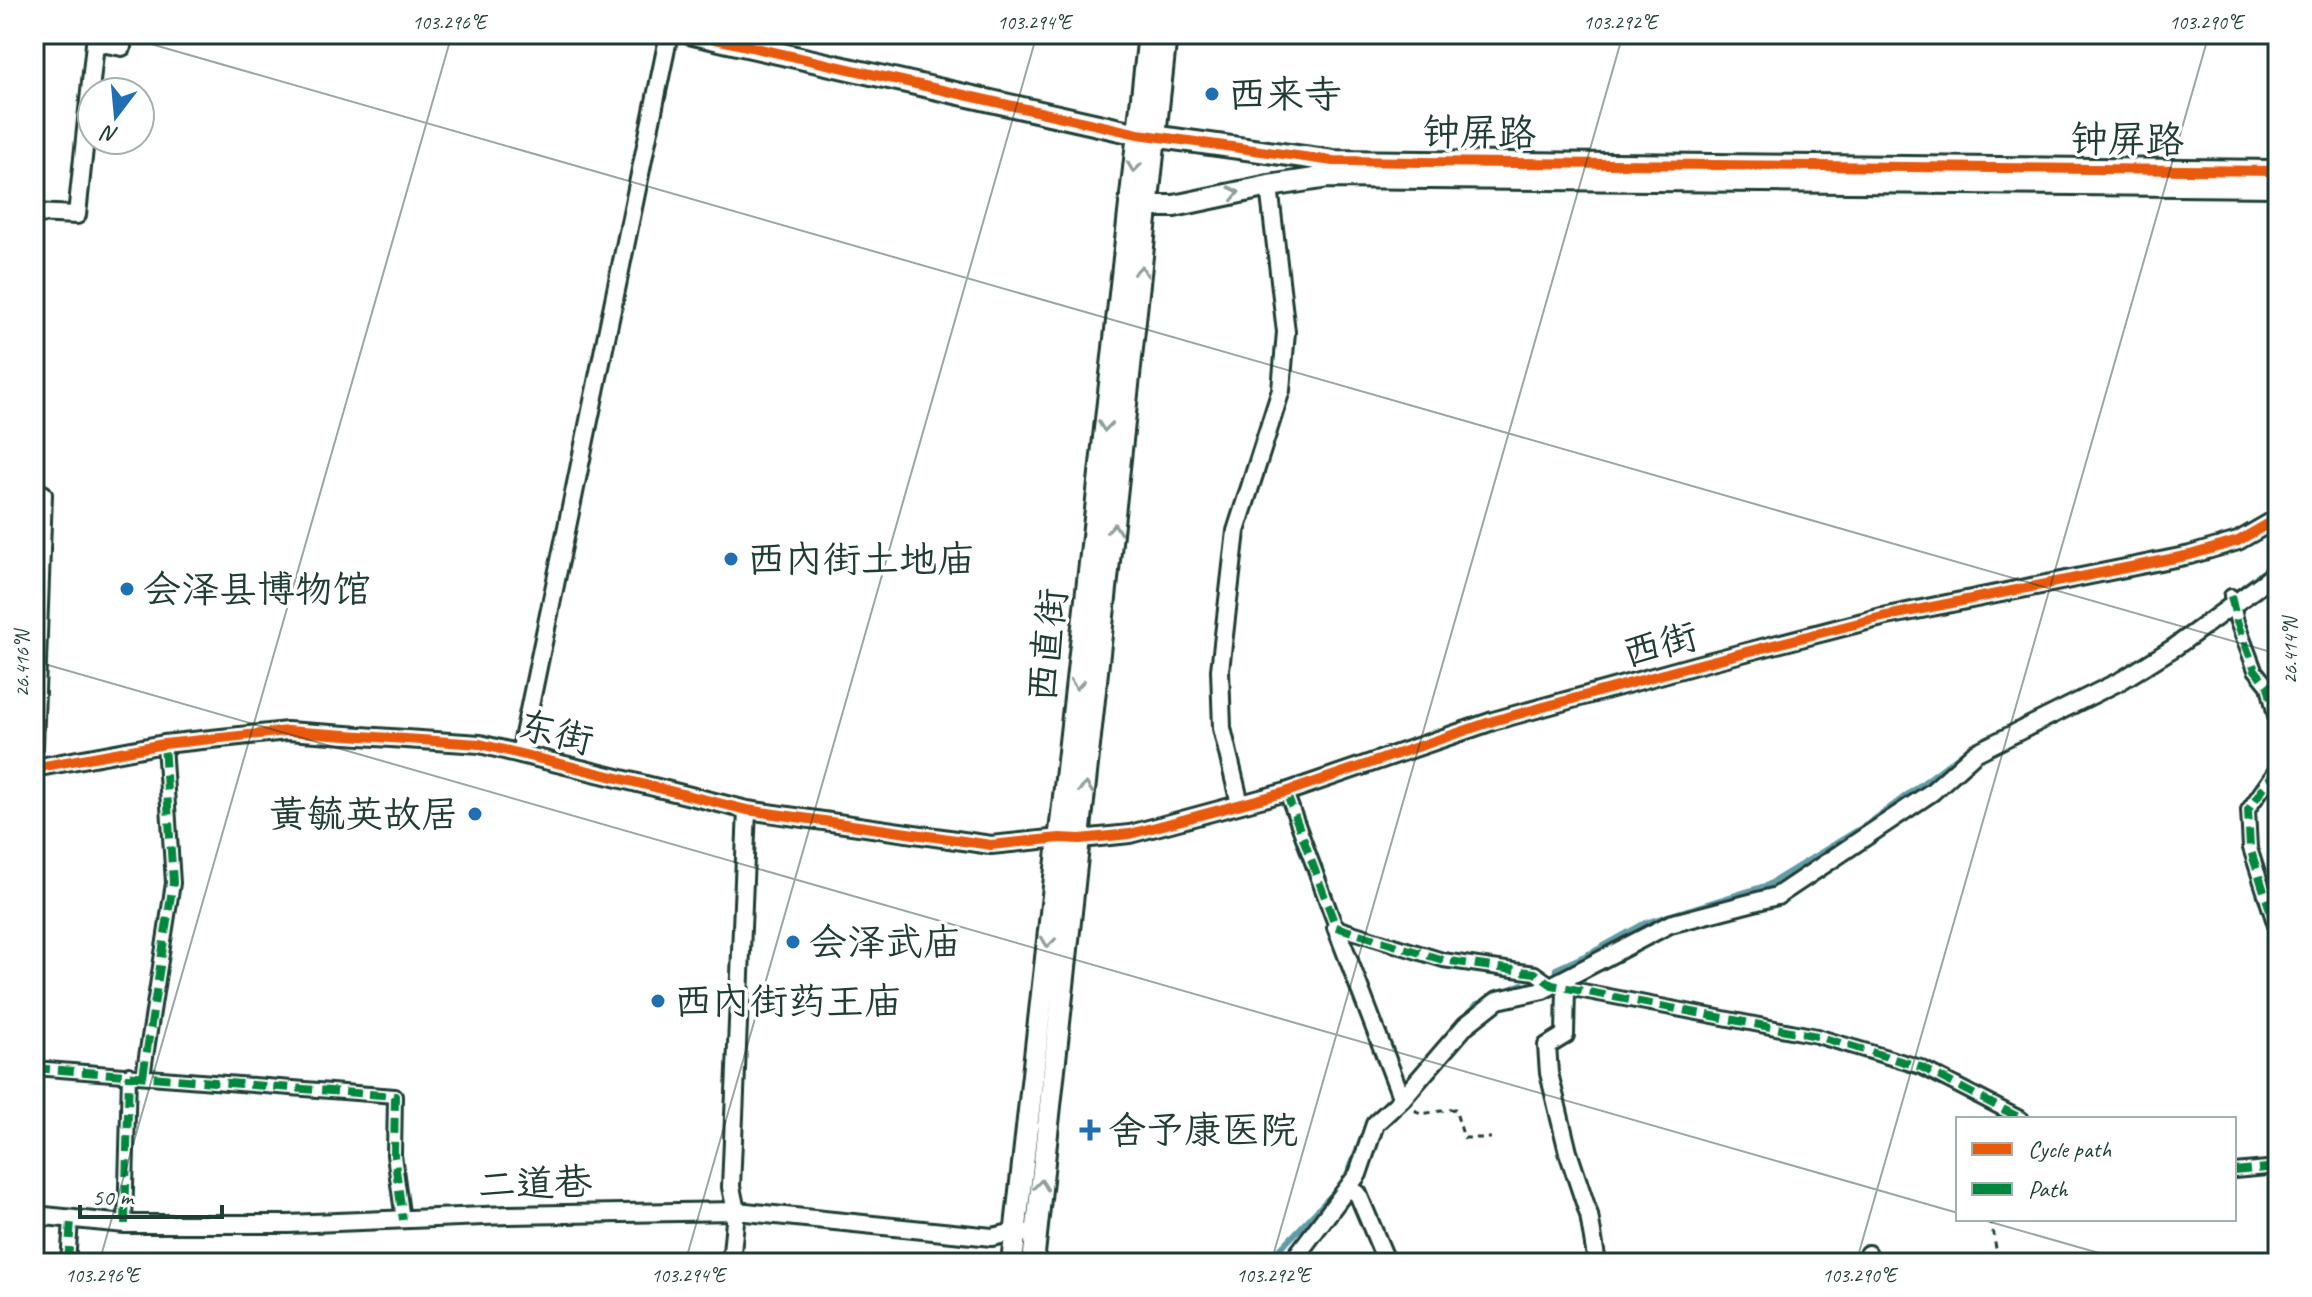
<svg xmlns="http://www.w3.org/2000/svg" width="2312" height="1297" font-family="Caveat,'LXGW WenKai TC',sans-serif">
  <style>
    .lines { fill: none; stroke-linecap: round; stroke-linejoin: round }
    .stream { stroke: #649ca7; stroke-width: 6 }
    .pedestrian-casing { stroke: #1f3d34; stroke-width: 18 }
    .minor-casing { stroke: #1f3d34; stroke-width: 22 }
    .tertiary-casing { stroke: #1f3d34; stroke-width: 26 }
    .path { stroke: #1f3d34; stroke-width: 3; stroke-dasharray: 6 6; stroke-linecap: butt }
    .pedestrian { stroke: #fff; stroke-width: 12 }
    .minor { stroke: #fff; stroke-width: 16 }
    .tertiary { stroke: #fff; stroke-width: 20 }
    .quiet { stroke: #00873e; stroke-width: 8; stroke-dasharray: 16 8; stroke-linecap: butt }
    .cycleway-casing { stroke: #fff; stroke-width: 15 }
    .cycleway { stroke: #e8590c; stroke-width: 10 }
    .oneway { stroke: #8f9e9a }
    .ticks { fill: none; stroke: #1f3d34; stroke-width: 2; stroke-opacity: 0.45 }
    .poi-dot { fill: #1f6fb2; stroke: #fff; stroke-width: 3 }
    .labels { text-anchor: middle; stroke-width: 7; stroke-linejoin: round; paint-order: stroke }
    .poi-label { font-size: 38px; fill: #1f3d34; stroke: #fff; text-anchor: start }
    .street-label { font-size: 38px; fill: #1f3d34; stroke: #fff }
    .neatline { fill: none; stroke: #1f3d34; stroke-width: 3 }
    .ticks-label { font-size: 20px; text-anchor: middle; fill: #1f3d34 }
  </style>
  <rect width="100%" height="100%" fill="#fff"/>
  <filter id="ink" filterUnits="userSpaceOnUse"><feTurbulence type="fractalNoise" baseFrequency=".0125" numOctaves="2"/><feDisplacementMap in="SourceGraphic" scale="16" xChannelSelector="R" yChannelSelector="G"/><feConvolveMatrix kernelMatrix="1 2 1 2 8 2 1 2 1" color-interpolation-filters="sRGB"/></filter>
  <g filter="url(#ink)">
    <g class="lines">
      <path class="stream" d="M 2230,597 L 2278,561
        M 2155,651 L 2198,621
        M 1556,969 L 1591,953 L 1645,923 L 1768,885 L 1871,822 L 1975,744
        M 1506,991 L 1522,984
        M 1467,1016 L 1477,1004 L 1489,999
        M 1267,1263 L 1345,1181 L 1364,1133"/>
      <g class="pedestrian-casing">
        <path id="pedestrian" d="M 2231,596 L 2237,622 L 2255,670 L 2268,686 L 2278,729
          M 2278,767 L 2248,810 L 2250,848 L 2278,935
          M 1286,792 L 1336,927 L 1443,960 L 1535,973 L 1552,985 L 1817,1036 L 1921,1067 L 2022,1119
          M 34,1068 L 395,1096 L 394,1155 L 403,1220
          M 143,1076 L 173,883 L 164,744
          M 2234,1171 L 2278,1167
          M 125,1224 L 129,1074
          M 68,1263 L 71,1220"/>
      </g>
      <g class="minor-casing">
        <path id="minor" d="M 95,42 L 122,47
          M 34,213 L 77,215 L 96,34
          M 34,747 L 43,494
          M 520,754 L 669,34
          M 34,768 L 164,744 L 287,731 L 480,744 L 747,810 L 991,845 L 1060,838 L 1080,839 L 1130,834 L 1286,792 L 1493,721 L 1696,665 L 1882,617 L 2190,555 L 2238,541 L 2278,518
          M 1240,804 L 1222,728 L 1220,670 L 1236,531 L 1281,390 L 1286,332 L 1269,186
          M 1336,927 L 1402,1099
          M 1566,988 L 1565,1035 L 1547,1046 L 1549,1073 L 1568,1152 L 1589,1215 L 1597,1263
          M 1349,1188 L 1358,1194 L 1387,1263
          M 34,1215 L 125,1224 L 288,1224 L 508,1215 L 736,1211 L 992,1237 L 1015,1232 L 1026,1233
          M 1868,1254 L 1869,1263
          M 731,1263 L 736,1211 L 731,1187 L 747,810
          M 1291,1263 L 1358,1174 L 1375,1124 L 1402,1099 L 1466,1025 L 1498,1000 L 1543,990 L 1670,924 L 1777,896 L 1932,792 L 1975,753 L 2122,680 L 2175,647 L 2278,572"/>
      </g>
      <g class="tertiary-casing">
        <path id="tertiary" d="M 693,34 L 1138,134 L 1333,161 L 2278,171
          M 1137,206 L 1174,206 L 1269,186 L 1328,177 L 2278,186
          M 1012,1263 L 1149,34
          M 1033,1263 L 1166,34"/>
      </g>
      <path class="path" d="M 1415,1110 L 1420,1114 L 1455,1109 L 1464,1138 L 1491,1138
        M 1990,1219 L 1999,1263"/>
      <use href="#pedestrian" class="pedestrian"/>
      <use href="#minor" class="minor"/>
      <use href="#tertiary" class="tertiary"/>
      <path class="quiet" d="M 2231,596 L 2237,622 L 2255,670 L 2268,686 L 2278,729
        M 2278,767 L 2248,810 L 2250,848 L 2278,935
        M 1286,792 L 1336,927 L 1443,960 L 1535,973 L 1552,985 L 1817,1036 L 1921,1067 L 2022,1119
        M 34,1068 L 395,1096 L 394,1155 L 403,1220
        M 143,1076 L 173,883 L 164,744
        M 2234,1171 L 2278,1167
        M 125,1224 L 129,1074
        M 68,1263 L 71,1220"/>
      <g class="cycleway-casing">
        <path id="cycleway" d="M 693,34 L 1138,134 L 1333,161 L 2278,171
          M 34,768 L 164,744 L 287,731 L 480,744 L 747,810 L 991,845 L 1060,838 L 1080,839 L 1130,834 L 1286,792 L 1493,721 L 1696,665 L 1882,617 L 2190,555 L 2238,541 L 2278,518"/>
      </g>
      <use href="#cycleway" class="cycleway"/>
    </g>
    <defs><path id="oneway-chevron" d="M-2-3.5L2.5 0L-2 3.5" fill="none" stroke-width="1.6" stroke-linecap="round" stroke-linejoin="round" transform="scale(2)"/></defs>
    <g class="oneway">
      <use href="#oneway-chevron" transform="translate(1134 167) rotate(97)"/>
      <use href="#oneway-chevron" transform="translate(1234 193) rotate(-12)"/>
      <use href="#oneway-chevron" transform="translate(1141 271) rotate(-84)"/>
      <use href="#oneway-chevron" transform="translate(1105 426) rotate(96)"/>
      <use href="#oneway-chevron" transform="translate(1114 529) rotate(-84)"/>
      <use href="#oneway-chevron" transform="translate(1077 684) rotate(96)"/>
      <use href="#oneway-chevron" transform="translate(1086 788) rotate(-84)"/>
      <use href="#oneway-chevron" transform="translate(1048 942) rotate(97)"/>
      <use href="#oneway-chevron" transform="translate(1041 1185) rotate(-84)"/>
    </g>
  </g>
  <path class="ticks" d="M 116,34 L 2278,654M 34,661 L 1958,1213M 1980,1219 L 2134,1263M 99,1263 L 452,34M 685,1263 L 1037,34M 1271,1263 L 1623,34M 1856,1263 L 2209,34"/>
  <g class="poi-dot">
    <circle cx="1212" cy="94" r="8"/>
    <circle cx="731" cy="559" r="8"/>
    <circle cx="127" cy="589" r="8"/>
    <circle cx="475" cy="814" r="8"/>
    <circle cx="793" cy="942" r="8"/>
    <circle cx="658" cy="1001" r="8"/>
    <path d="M1086 1118h8v8h8v8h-8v8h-8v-8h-8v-8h8z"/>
  </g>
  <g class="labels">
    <g class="poi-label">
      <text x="1228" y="107">西来寺</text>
      <text x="747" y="572">西内街土地庙</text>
      <text x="143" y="602">会泽县博物馆</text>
      <text x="459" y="827" text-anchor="end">黄毓英故居</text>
      <text x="809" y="955">会泽武庙</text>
      <text x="674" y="1014">西内街药王庙</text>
      <text x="1108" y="1143">舍予康医院</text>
    </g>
    <g class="street-label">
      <text transform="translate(1479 132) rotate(1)" y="13">钟屏路</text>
      <text transform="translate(2127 139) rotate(1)" y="13">钟屏路</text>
      <text transform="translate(1660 644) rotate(-15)" y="13">西街</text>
      <text transform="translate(1047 645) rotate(-84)" y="13">西直街</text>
      <text transform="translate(556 732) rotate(14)" y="13">东街</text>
      <text transform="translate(535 1183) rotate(-2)" y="13">二道巷</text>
    </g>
  </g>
  <rect width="2312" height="1297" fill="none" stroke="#fff" stroke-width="88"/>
  <rect x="1956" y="1117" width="280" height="104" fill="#ffffff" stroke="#a5b1ae" stroke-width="2"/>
  <rect x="1972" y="1143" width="40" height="12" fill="#e8590c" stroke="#a5b1ae" stroke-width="2"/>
  <text x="2028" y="1157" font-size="24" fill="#1f3d34">Cycle path</text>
  <rect x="1972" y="1183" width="40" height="12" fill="#00873e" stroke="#a5b1ae" stroke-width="2"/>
  <text x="2028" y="1197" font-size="24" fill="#1f3d34">Path</text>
  <g transform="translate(116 116) rotate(196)"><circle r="38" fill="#ffffff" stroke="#a5b1ae" stroke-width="2"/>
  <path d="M0-6L14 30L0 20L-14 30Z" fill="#1f6fb2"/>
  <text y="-12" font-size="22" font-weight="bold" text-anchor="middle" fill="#1f3d34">N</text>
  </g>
  <path d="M80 1205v12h142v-12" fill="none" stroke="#1f3d34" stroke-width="4"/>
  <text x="92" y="1205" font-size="24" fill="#1f3d34" stroke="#ffffff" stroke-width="6" paint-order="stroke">50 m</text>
  <rect x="44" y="44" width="2224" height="1209" class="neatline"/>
  <g class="ticks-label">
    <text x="449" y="29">103.296°E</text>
    <text x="1034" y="29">103.294°E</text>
    <text x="1620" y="29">103.292°E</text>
    <text x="2206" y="29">103.290°E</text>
    <text transform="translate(2290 651) rotate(-90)" y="7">26.414°N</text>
    <text transform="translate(22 664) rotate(-90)" y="7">26.416°N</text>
    <text x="102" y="1282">103.296°E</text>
    <text x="688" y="1282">103.294°E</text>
    <text x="1273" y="1282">103.292°E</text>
    <text x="1859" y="1282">103.290°E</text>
  </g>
</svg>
